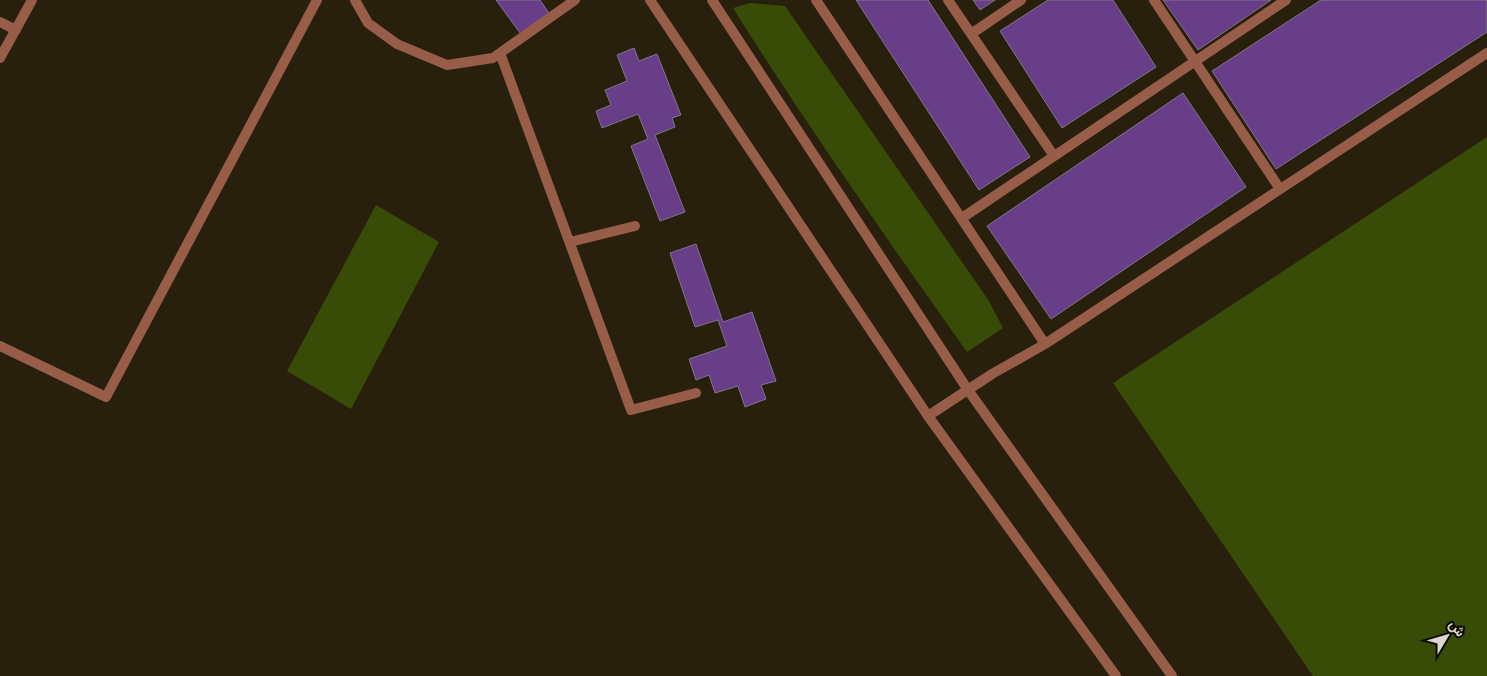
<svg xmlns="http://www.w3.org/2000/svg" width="1487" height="676" font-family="'Asap Condensed',Vazirmatn,sans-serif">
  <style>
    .green { fill: #384c07 }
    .building { fill: #673e87; stroke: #80758a }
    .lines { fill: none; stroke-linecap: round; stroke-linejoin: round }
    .minor { stroke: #975d49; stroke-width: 10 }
    .tertiary { stroke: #975d49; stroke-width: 10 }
  </style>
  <rect width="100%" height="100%" fill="#28200c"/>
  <path class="green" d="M 750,3 L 785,6 L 989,301 L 1003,328 L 967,352 C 887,239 807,126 733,8 Z
    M 1487,137 L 1487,676 L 1313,676 L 1113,383 Z
    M 376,205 L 439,242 L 351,409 L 287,371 Z"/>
  <path class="building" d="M 496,0 L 540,0 L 551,16 L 523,37 Z
    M 856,0 L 928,0 L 1030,157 L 979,190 Z
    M 973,0 L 995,0 L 980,10 Z
    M 1048,0 L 1113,0 L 1156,67 L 1062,128 L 1000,31 Z
    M 1163,0 L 1271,0 L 1198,50 Z
    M 1321,0 L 1487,0 L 1487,32 L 1276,169 L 1212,71 Z
    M 634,48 L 639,61 L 657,54 L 681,115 L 672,118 L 675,127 L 655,135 L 685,212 L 660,221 L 631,146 L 648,139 L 638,114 L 602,128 L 596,111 L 611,105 L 605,90 L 627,81 L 617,55 Z
    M 1183,93 L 1246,187 L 1051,319 L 987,226 Z
    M 696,244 L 723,322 L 752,312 L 776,381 L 761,385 L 766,399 L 745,407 L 738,386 L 715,393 L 709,375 L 696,380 L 689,359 L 727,346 L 718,320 L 695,327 L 670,253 Z"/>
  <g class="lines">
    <path class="minor" d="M 355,0 L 368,23 L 397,44 L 447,65 L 493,58 L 575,0
      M 816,0 L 1045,344 L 1487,53
      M 948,0 L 1054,156
      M 1154,0 L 1280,189
      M 0,22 L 16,30
      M 971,34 L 1021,0
      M 500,53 L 631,410 L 696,393
      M 0,58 L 32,0
      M 962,218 L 1286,0
      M 570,242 L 635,226
      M 0,346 L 106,397 L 317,0
      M 928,416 L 992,374 L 1045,344"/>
    <path class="tertiary" d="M 650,0 L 928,416 L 1116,676
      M 712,0 L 968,390 L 1172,676"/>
  </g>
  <g transform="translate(1447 636) rotate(52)" stroke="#0e0a04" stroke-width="4" paint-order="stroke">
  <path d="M0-4L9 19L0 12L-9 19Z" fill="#dcd7cb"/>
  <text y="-8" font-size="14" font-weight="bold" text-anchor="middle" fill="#dcd7cb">ش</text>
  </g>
</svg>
